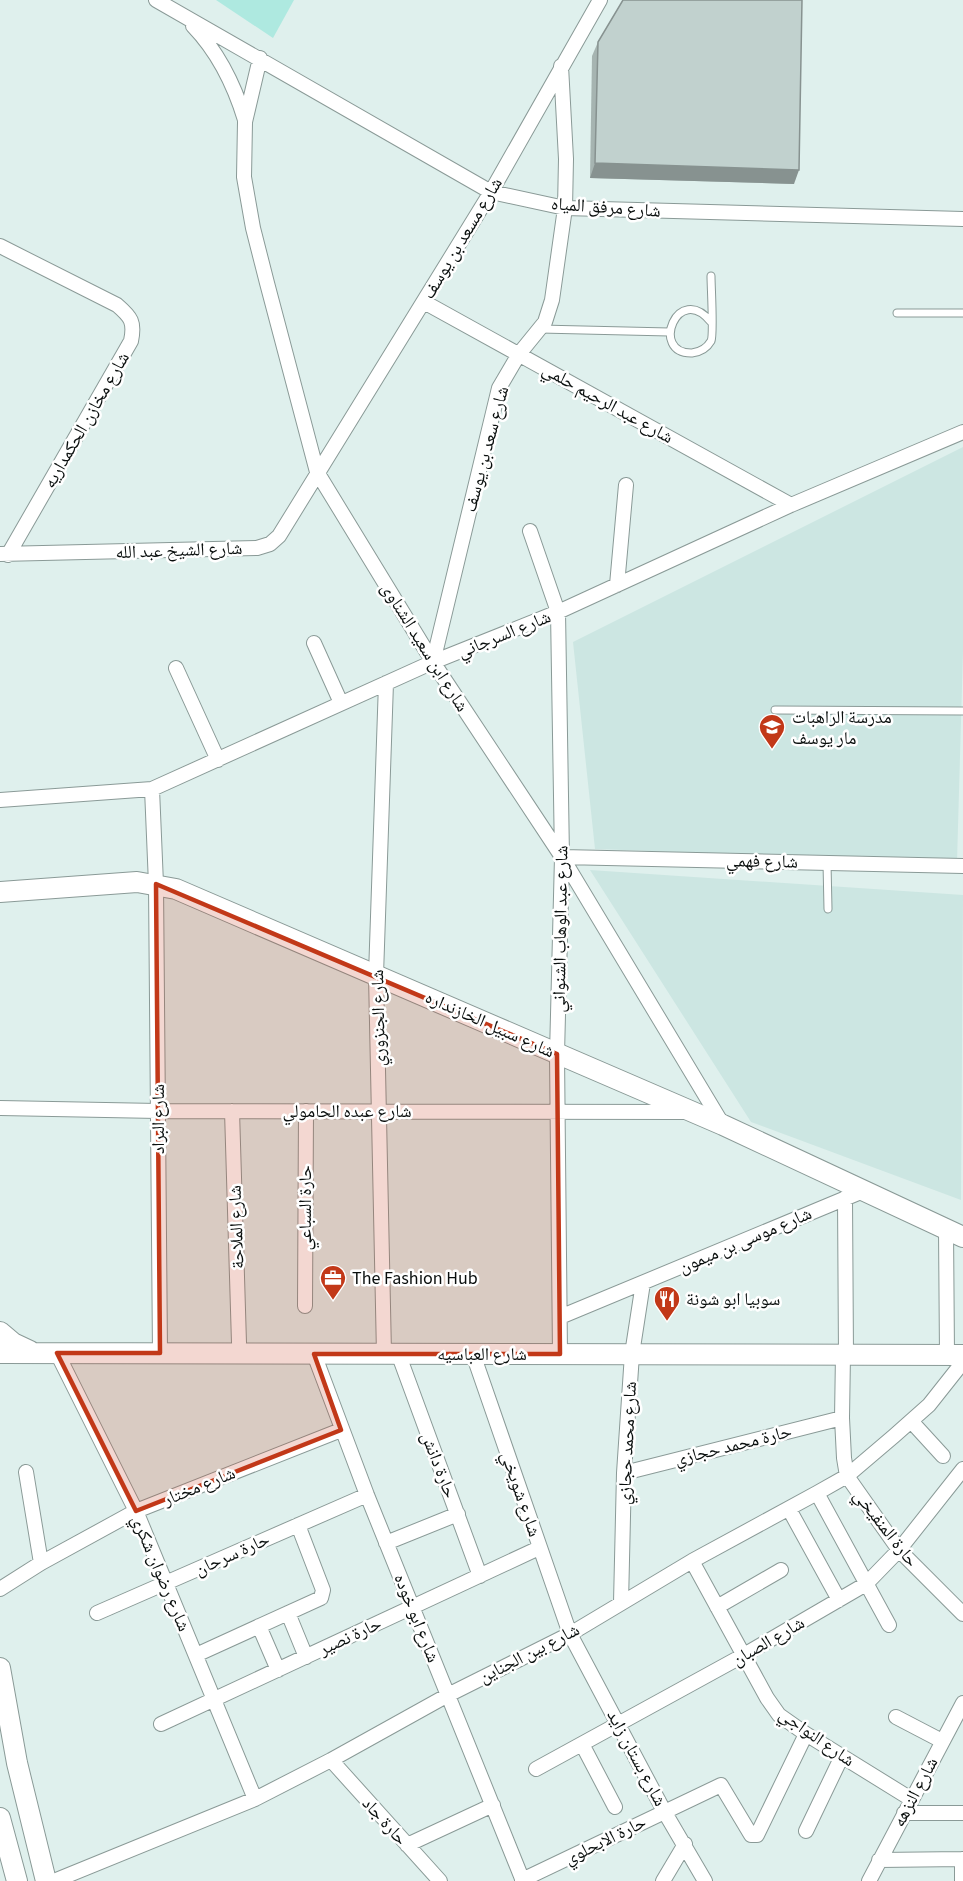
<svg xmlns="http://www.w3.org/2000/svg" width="963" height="1881" font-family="'Source Sans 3','Noto Naskh Arabic',sans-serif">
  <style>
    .built { fill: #cce6e2 }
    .green { fill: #aee9e0 }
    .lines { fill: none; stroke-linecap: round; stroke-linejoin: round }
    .service-casing { stroke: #8a9a97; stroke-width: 9 }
    .minor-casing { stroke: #8a9a97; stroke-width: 16 }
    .secondary-casing { stroke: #8a9a97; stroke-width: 22 }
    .service { stroke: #fff; stroke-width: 7 }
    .minor { stroke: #fff; stroke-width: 14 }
    .secondary { stroke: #fff; stroke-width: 20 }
    .wall { fill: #a6b4b1 }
    .shaded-wall { fill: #879290 }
    .building { fill: #c1d1ce; stroke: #879290; stroke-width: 1.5 }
    .marked { fill: #c23818; fill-opacity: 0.2; stroke: #c23818; stroke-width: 4.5; stroke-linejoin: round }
    .labels { text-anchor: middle; stroke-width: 5; stroke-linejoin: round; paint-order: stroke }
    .street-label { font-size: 18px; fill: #0a0f0e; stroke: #fff }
    .poi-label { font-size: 18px; fill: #0a0f0e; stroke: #fff; text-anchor: start }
  </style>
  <rect width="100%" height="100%" fill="#dff0ed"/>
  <path class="built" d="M 963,447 L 963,651 L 957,862 L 595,849 L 573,642 Z
    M 590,870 L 963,895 L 961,1200 L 751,1122 Z"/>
  <path class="green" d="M 216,0 L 294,0 L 273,38 Z"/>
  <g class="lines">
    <g class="service-casing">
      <path id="service" d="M 711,276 C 711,287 714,335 711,341 C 707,348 700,352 692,353 C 649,354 678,281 711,322
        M 897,313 L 963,313
        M 540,329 L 669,332
        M 775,710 L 963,711
        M 827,863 L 828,909"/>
    </g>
    <g class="minor-casing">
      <path id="minor" d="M 156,0 L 491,192 L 565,208 L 963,219
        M 193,26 C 219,53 234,84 245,120
        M 260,58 L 245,122 L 244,177 L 253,228 L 267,283 L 317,472 L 433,662 L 562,857 L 723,1125
        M 0,246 L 117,305 C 131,317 135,322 131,341 L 8,555
        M 424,302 L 791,505
        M 530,531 L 558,612 L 562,857 L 557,1054 L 560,1354
        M 0,554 L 257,548 L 270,544 L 279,536 L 491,192 L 600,0
        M 617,585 L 626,485
        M 314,643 L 341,703
        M 433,662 L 499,388 L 519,354 L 545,322 L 552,300 L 565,208 L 566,159 L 561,66
        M 176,668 L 218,760
        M 152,789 L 156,884 L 160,1353
        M 0,800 L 152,789 L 433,662 L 558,612 L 791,505 L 963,432
        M 562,857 L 963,866
        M 0,1108 L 158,1111 L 685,1112
        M 232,1111 L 239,1343
        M 845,1198 L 846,1355
        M 946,1229 L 947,1355
        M 305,1306 L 306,1111
        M 560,1317 L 863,1191
        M 57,1353 L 136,1511 L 255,1799
        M 398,1353 L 480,1576
        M 314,1354 L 367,1495 L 523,1881
        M 384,1354 L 376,975 L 386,683
        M 473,1354 L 570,1634 L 664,1811 L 705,1881
        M 843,1354 L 842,1418 L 844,1458 L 847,1476 L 899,1550 L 963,1614
        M 911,1421 L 943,1456
        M 26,1472 L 41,1563
        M 624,1473 L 842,1418
        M 817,1493 L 889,1625
        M 789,1509 L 839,1600
        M 386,1543 L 458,1514
        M 692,1561 L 767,1698 L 779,1715 L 806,1734 L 911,1799
        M 0,1589 L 41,1563 L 136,1511 L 341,1430
        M 621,1603 L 624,1473 L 632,1354 L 643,1283
        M 717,1607 L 781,1570
        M 97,1613 L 367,1495
        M 288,1613 L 306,1657
        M 259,1626 L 278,1670
        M 196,1655 L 321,1598 L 323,1590 L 298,1525
        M 896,1717 L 942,1741
        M 161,1724 L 539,1548
        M 582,1744 L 615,1807
        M 331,1760 L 440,1881
        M 536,1769 L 744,1655 L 866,1584 L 899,1550 L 963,1469
        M 904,1813 L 963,1813
        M 806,1831 L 842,1756
        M 407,1845 L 493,1805
        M 962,1859 L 962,1881
        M 879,1860 L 963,1859
        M 522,1880 L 721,1785 L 751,1835 L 757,1835 L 806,1734
        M 54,1881 L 255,1799 L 331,1760 L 448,1695 L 570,1634 L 692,1561 L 817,1493 L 847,1476 L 894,1436 L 929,1405 L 963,1362
        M 663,1881 L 685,1844
        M 869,1881 L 963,1703"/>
    </g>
    <g class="secondary-casing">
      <path id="secondary" d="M 0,892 L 137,882 L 176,889 L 723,1125 L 963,1237
        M 0,1332 L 13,1343 L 30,1351
        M 0,1353 L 963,1355
        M 0,1668 L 17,1763 L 46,1881
        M 0,1818 L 17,1881"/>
    </g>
    <use href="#service" class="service"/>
    <use href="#minor" class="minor"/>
    <use href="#secondary" class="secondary"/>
  </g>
  <path class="wall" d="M 598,42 L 794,184 L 590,178 L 592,56 Z"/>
  <path class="shaded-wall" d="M 595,163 L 799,170 L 794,184 L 590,178 Z"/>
  <path class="building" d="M 623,0 L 802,0 L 799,170 L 595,163 L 598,42 Z"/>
  <path class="marked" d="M 156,884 L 557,1054 L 560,1354 L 314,1354 L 341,1430 L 136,1511 L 57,1353 L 160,1353 Z"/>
  <defs>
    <g id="school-pin" transform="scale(1.35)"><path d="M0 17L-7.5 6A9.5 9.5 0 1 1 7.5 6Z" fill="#c23818" stroke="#fff"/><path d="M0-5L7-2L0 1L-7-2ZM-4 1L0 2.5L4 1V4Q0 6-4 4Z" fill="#fff"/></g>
    <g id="office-pin" transform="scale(1.35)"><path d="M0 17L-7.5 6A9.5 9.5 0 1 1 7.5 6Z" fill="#c23818" stroke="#fff"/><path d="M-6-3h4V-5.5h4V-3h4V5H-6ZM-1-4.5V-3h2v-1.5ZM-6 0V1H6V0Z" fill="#fff"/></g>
    <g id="restaurant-pin" transform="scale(1.35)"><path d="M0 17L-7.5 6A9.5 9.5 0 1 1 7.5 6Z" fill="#c23818" stroke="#fff"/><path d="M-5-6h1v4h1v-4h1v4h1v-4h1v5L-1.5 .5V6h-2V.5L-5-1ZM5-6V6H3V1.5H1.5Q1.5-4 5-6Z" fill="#fff"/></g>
  </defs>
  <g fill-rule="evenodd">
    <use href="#school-pin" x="772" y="727"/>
    <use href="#office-pin" x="333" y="1278"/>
    <use href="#restaurant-pin" x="667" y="1299"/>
  </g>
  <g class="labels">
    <g class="street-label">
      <text transform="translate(606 207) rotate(4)" y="6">شارع مرفق المياه</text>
      <text transform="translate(462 238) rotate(-59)" y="6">شارع مسعد بن يوسف</text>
      <text transform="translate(608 403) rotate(29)" y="6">شارع عبد الرحيم حلمي</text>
      <text transform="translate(86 420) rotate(-60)" y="6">شارع مخازن الحكمداريه</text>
      <text transform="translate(486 449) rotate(-75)" y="6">شارع سعد بن يوسف</text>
      <text transform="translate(179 550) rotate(-2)" y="6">شارع الشيخ عبد الله</text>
      <text transform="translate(504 634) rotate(-22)" y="6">شارع السرجاني</text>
      <text transform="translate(425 647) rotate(58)" y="6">شارع ابن سعيد الشناوى</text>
      <text transform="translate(762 861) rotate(1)" y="6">شارع فهمي</text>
      <text transform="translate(560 929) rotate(-89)" y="6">شارع عبد الوهاب الشنواني</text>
      <text transform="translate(378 1018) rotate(-91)" y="6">شارع الجنزوري</text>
      <text transform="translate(490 1024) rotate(24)" y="6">شارع سبيل الخازنداره</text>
      <text x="347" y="1117">شارع عبده الحامولي</text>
      <text transform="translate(158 1119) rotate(-90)" y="6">شارع البراد</text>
      <text transform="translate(305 1208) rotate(-90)" y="6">حارة السباعي</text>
      <text transform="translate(236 1227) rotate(-92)" y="6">شارع الملاحة</text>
      <text transform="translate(745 1240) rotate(-23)" y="6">شارع موسى بن ميمون</text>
      <text x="482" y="1360">شارع العباسيه</text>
      <text transform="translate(627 1443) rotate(-87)" y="6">شارع محمد حجازي</text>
      <text transform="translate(733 1445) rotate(-14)" y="6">حارة محمد حجازي</text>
      <text transform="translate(439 1465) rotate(69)" y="6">حارة دانش</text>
      <text transform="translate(199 1486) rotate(-22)" y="6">شارع مختار</text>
      <text transform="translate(521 1494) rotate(71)" y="6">شارع شويخي</text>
      <text transform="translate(886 1528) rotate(52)" y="6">حارة المنفيخي</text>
      <text transform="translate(232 1554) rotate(-24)" y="6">حارة سرحان</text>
      <text transform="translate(161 1573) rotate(67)" y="6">شارع رضوان شكري</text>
      <text transform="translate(417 1618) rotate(68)" y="6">شارع ابو خوده</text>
      <text transform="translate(350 1636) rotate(-25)" y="6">حارة نصير</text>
      <text transform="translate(768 1641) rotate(-30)" y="6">شارع الصبان</text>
      <text transform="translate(529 1653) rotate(-27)" y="6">شارع بين الجناين</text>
      <text transform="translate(817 1737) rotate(35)" y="6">شارع النواجي</text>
      <text transform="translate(637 1758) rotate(62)" y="6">شارع بستان زايد</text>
      <text transform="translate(915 1792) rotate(-62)" y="6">شارع النزهه</text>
      <text transform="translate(385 1821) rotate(48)" y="6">حارة جاد</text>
      <text transform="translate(605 1840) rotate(-26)" y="6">حارة الابحلوي</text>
    </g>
    <g class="poi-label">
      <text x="792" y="723">مدرسة الراهبات<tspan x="792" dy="21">مار يوسف</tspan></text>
      <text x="352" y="1284">The Fashion Hub</text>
      <text x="686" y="1305">سوبيا ابو شونة</text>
    </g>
  </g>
</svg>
